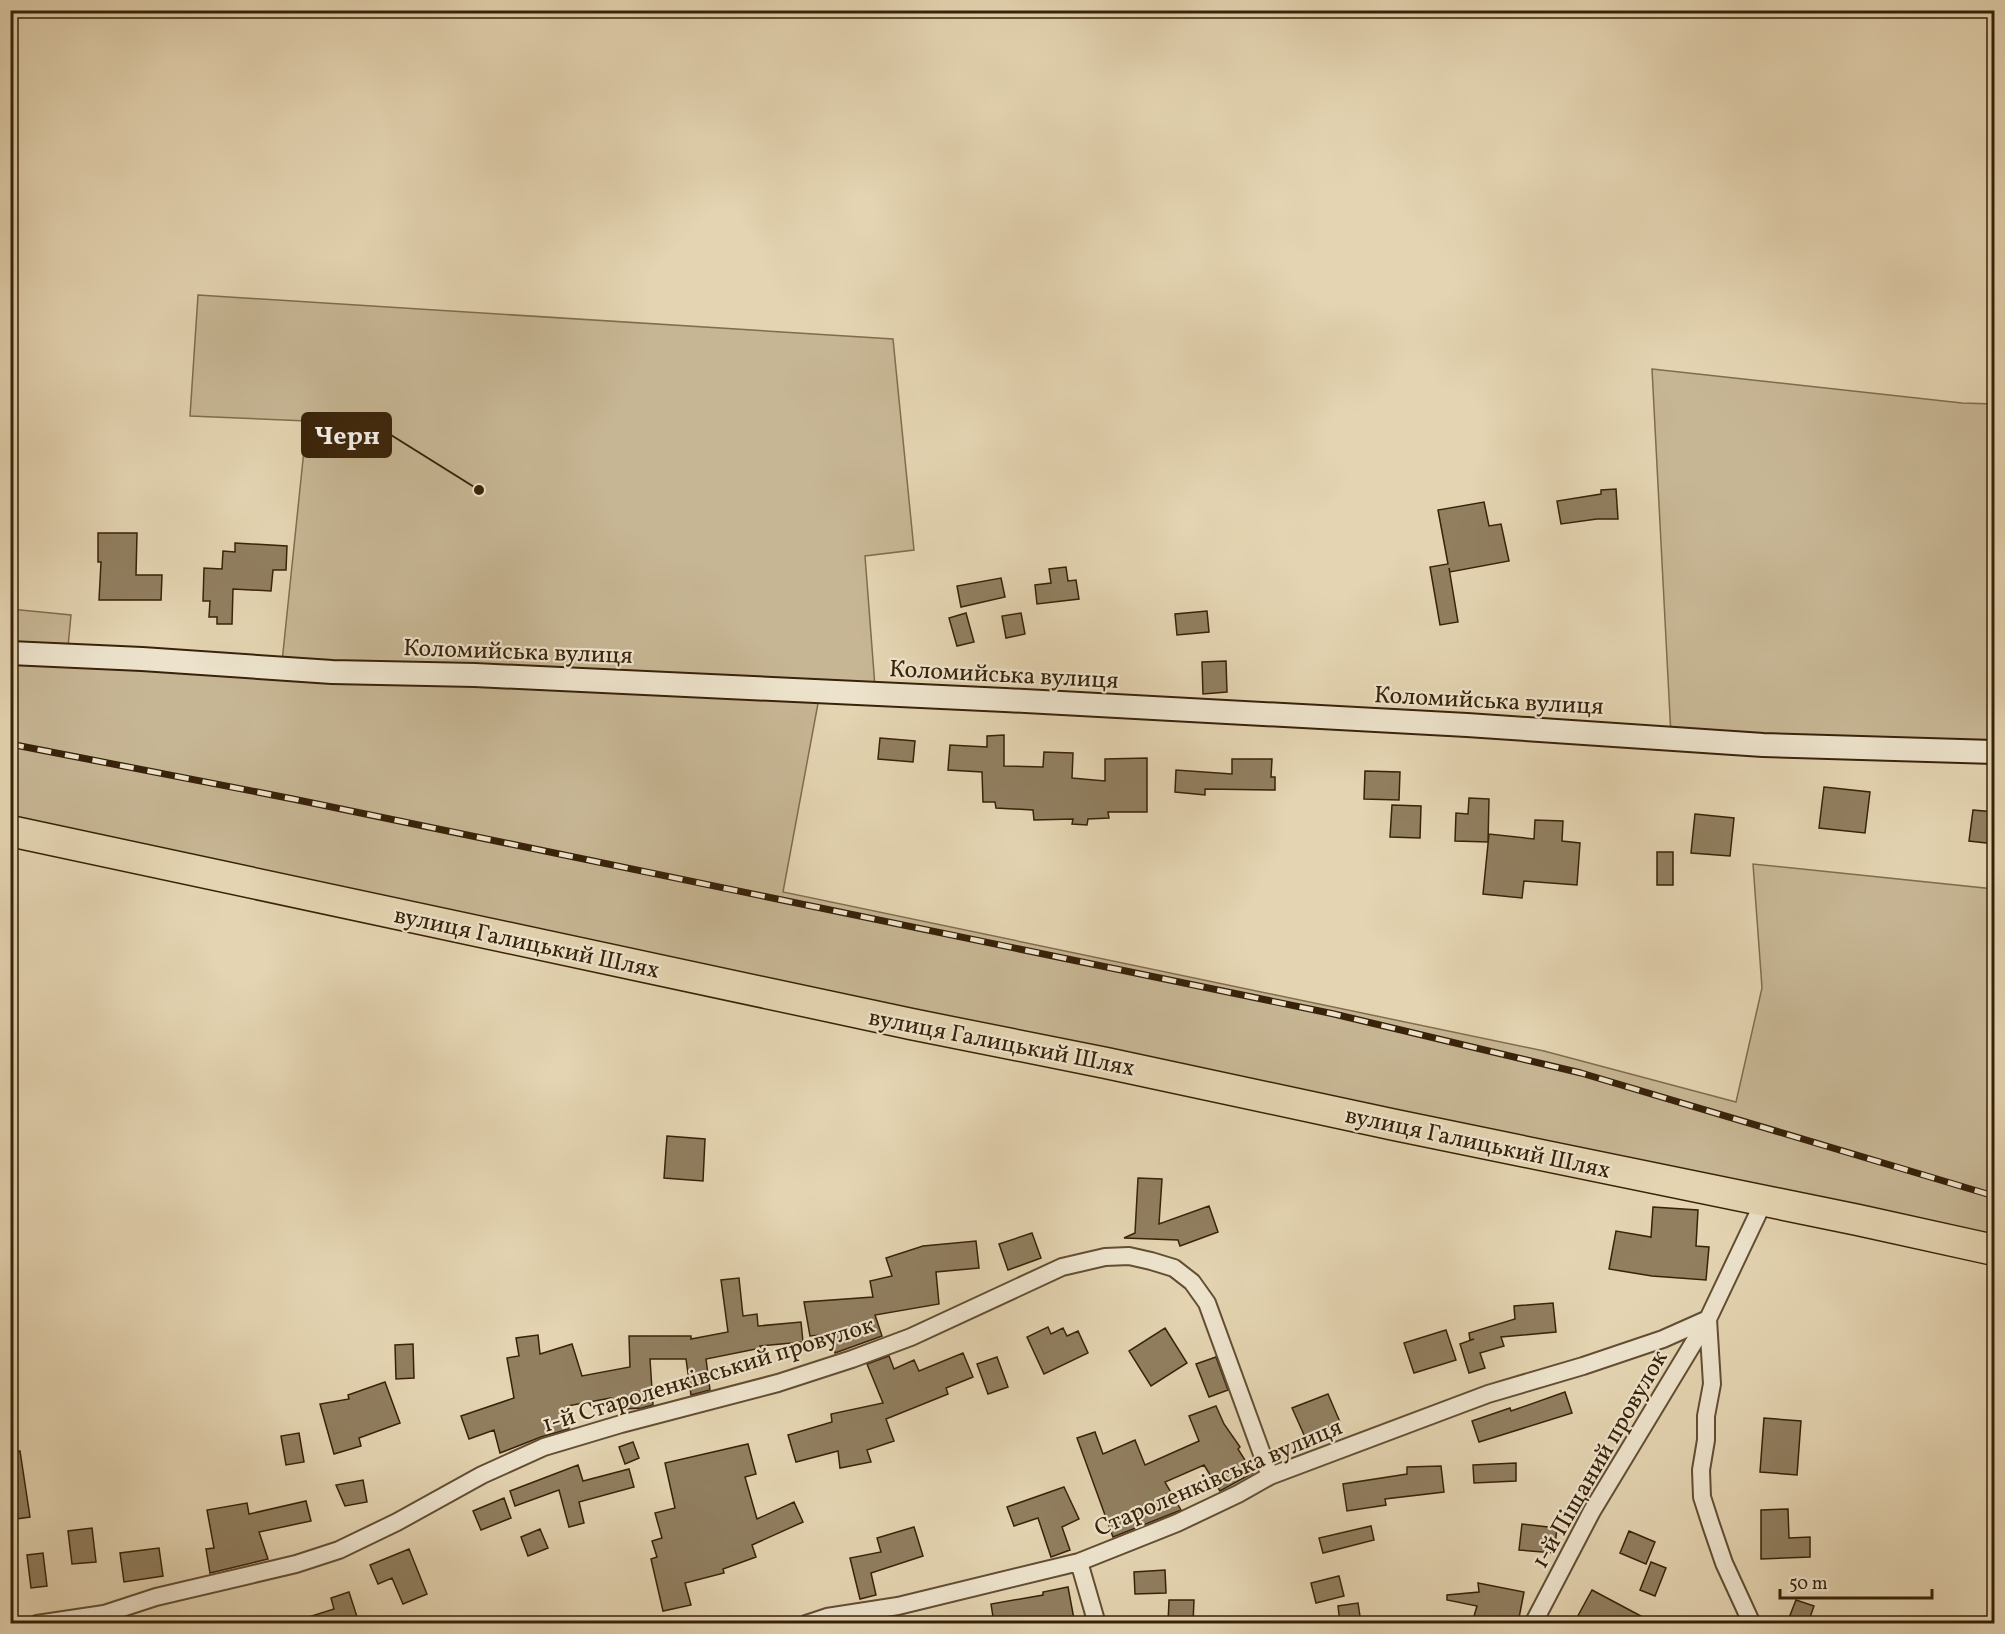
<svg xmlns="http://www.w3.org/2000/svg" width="2005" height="1634" font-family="Vollkorn,serif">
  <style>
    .green { fill: #c7b694; stroke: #806c4e; stroke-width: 1.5 }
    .building { fill: #917f60; stroke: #382209; stroke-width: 1.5 }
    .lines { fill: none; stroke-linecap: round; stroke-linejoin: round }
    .street-casing { stroke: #634e33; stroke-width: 20 }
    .secondary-casing { stroke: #382209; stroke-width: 26 }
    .highway-casing { stroke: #382209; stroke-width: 33 }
    .street { stroke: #ede3cc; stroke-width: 16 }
    .secondary { stroke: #ede3cc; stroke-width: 22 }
    .highway { stroke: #e4d4b1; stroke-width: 30 }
    .rail-casing { stroke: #382209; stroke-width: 7 }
    .rail { stroke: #ede3cc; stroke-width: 4.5; stroke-dasharray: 14; stroke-linecap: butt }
    .labels { text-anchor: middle; stroke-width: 4.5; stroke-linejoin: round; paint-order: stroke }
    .street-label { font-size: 24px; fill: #382209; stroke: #ede3cc }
    .leader { fill: none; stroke: #382209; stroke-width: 2 }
    .callout-dot { fill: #382209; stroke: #ede3cc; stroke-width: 2 }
    .callout { fill: #382209; stroke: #382209; stroke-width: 2 }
    .callout-label { font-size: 26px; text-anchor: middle; font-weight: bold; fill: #fff }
  </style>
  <rect width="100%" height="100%" fill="#e4d4b1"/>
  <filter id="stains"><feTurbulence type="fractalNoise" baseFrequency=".00333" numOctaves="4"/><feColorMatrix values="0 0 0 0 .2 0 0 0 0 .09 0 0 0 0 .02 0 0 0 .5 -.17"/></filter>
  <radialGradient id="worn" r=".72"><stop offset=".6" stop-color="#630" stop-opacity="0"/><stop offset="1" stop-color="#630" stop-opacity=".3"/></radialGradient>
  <path class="green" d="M 198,295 L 893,339 L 914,550 L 865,556 L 876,700 L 819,698 L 783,892 L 1544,1051 L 1736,1102 L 1762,988 L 1753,864 L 1994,889 L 1994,1260 L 11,839 L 11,609 L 71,615 L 68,647 L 282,662 L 307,421 L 190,416 Z
    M 1652,369 L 1962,403 L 1994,404 L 1994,755 L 1671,736 Z"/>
  <path class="building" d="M 1616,489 L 1618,519 L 1597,519 L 1561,524 L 1557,501 L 1601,494 L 1601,490 Z
    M 1484,502 L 1489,526 L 1501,524 L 1509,561 L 1450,572 L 1449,568 L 1458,622 L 1440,625 L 1430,567 L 1448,564 L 1438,510 Z
    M 98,533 L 137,533 L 136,575 L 162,575 L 161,600 L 99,600 L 101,562 L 98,562 Z
    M 235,543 L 287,546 L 286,570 L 273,570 L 271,591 L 233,589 L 232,624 L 217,624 L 217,617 L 209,617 L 210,601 L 203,601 L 204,568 L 222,569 L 223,551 L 235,552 Z
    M 1066,567 L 1068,581 L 1076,580 L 1079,599 L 1037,604 L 1035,585 L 1051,583 L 1049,569 Z
    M 1001,578 L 1005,597 L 961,607 L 957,586 Z
    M 1207,611 L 1209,632 L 1177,635 L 1175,614 Z
    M 966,613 L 974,642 L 957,646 L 949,618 Z
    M 1021,613 L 1025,634 L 1006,638 L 1002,616 Z
    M 1226,661 L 1227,692 L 1203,694 L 1202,662 Z
    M 1004,735 L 1004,766 L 1043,767 L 1044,752 L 1073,753 L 1072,778 L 1105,781 L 1105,759 L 1147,758 L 1147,812 L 1108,812 L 1109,818 L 1088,819 L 1087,825 L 1072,824 L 1073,819 L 1034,820 L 1033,810 L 996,808 L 995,802 L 983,802 L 982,772 L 948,770 L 950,745 L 987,747 L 987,736 Z
    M 880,738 L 915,741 L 913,762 L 878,759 Z
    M 1232,759 L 1272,759 L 1271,777 L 1275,777 L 1275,790 L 1205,789 L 1205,795 L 1175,792 L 1176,770 L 1232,774 Z
    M 1365,771 L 1400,772 L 1399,800 L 1364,799 Z
    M 1824,787 L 1870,792 L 1865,833 L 1819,828 Z
    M 1469,798 L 1489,799 L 1488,842 L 1455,841 L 1456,813 L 1468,814 Z
    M 1392,805 L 1421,806 L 1420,838 L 1390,837 Z
    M 1973,810 L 1995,812 L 1995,844 L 1969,841 Z
    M 1695,814 L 1734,818 L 1730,856 L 1691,853 Z
    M 1535,820 L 1563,821 L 1562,841 L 1580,843 L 1577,885 L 1524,881 L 1522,898 L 1483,894 L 1489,834 L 1534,839 Z
    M 1657,852 L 1673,852 L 1673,885 L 1657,885 Z
    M 667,1136 L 705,1139 L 703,1181 L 664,1178 Z
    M 1138,1178 L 1162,1179 L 1159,1224 L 1209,1206 L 1218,1232 L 1180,1246 L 1178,1240 L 1124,1238 L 1135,1233 Z
    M 1653,1207 L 1698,1210 L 1696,1246 L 1709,1247 L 1706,1280 L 1652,1276 L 1609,1269 L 1616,1231 L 1651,1237 Z
    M 1032,1233 L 1041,1258 L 1008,1270 L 999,1244 Z
    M 976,1241 L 979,1268 L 936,1272 L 939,1304 L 875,1315 L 882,1336 L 835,1353 L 832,1334 L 810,1336 L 804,1302 L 873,1297 L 870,1281 L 892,1276 L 886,1258 L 923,1246 Z
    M 739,1278 L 743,1316 L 757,1314 L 758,1326 L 801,1322 L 803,1342 L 760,1346 L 761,1348 L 706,1359 L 710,1390 L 691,1395 L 686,1359 L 650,1359 L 653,1405 L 642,1408 L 610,1410 L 611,1398 L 567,1406 L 569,1429 L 541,1437 L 500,1453 L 494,1430 L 469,1439 L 461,1416 L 514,1398 L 507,1358 L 519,1356 L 516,1338 L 538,1335 L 540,1354 L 572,1344 L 582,1376 L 630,1367 L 629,1336 L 691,1336 L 691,1339 L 728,1332 L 721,1280 Z
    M 1553,1303 L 1556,1332 L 1501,1337 L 1504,1346 L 1480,1353 L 1485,1368 L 1469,1373 L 1460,1344 L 1474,1339 L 1470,1340 L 1469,1333 L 1515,1319 L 1514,1306 Z
    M 1048,1327 L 1051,1334 L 1063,1328 L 1067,1336 L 1078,1331 L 1088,1353 L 1044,1374 L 1027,1337 Z
    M 1165,1328 L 1187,1363 L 1151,1386 L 1129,1351 Z
    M 1446,1330 L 1456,1360 L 1414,1373 L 1404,1343 Z
    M 413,1344 L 414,1378 L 396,1379 L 395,1345 Z
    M 963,1353 L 973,1377 L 946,1388 L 948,1394 L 886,1419 L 894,1441 L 867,1450 L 871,1462 L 840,1468 L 838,1451 L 796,1462 L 788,1435 L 832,1422 L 831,1414 L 883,1403 L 867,1364 L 889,1356 L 894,1369 L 914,1360 L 919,1371 Z
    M 997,1357 L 1008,1387 L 988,1394 L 977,1364 Z
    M 1216,1357 L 1228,1390 L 1209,1397 L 1196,1364 Z
    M 385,1382 L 400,1423 L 359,1438 L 361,1446 L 334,1454 L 320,1404 L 349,1399 L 348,1395 Z
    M 1565,1392 L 1572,1413 L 1479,1442 L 1472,1421 L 1510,1408 L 1511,1411 Z
    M 1328,1394 L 1340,1422 L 1305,1437 L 1292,1408 Z
    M 1216,1406 L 1224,1424 L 1240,1447 L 1238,1449 L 1253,1473 L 1220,1491 L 1204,1465 L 1165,1482 L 1181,1510 L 1113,1537 L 1077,1438 L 1095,1432 L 1103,1454 L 1135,1440 L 1145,1465 L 1199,1441 L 1189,1416 Z
    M 1764,1418 L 1801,1421 L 1797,1475 L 1760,1472 Z
    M 299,1433 L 304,1462 L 286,1465 L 281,1436 Z
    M 633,1442 L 639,1458 L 625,1464 L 619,1447 Z
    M 748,1444 L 756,1474 L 745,1477 L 757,1519 L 794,1502 L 803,1522 L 752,1545 L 756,1557 L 723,1569 L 724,1573 L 685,1583 L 691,1605 L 663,1611 L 651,1559 L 657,1557 L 652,1541 L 662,1538 L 655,1513 L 675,1508 L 665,1463 Z
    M 20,1451 L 30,1517 L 10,1520 L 10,1452 Z
    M 1516,1463 L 1516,1481 L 1474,1483 L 1473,1465 Z
    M 578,1465 L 583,1481 L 629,1469 L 634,1487 L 579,1502 L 584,1523 L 569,1527 L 559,1490 L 515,1506 L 510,1491 Z
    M 1441,1466 L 1444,1492 L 1385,1499 L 1386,1505 L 1347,1511 L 1343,1484 L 1407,1474 L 1407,1467 Z
    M 363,1480 L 367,1502 L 345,1506 L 336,1485 Z
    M 1064,1487 L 1079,1519 L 1062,1527 L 1070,1550 L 1051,1557 L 1038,1518 L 1014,1526 L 1007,1507 Z
    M 504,1498 L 511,1518 L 481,1530 L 473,1511 Z
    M 306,1501 L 311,1521 L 259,1532 L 268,1559 L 210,1573 L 206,1549 L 214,1548 L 207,1510 L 247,1503 L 249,1514 Z
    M 1788,1509 L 1789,1538 L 1810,1537 L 1810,1557 L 1761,1559 L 1761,1510 Z
    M 1522,1524 L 1557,1528 L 1554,1553 L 1519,1550 Z
    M 1371,1526 L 1374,1540 L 1323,1553 L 1319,1538 Z
    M 914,1527 L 923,1556 L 871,1573 L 876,1595 L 860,1599 L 850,1558 L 881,1552 L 877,1538 Z
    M 92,1528 L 96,1562 L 72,1564 L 68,1531 Z
    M 540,1529 L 548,1548 L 528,1556 L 521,1537 Z
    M 1629,1531 L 1655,1542 L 1646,1564 L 1620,1553 Z
    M 159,1548 L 163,1576 L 124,1582 L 120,1553 Z
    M 409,1549 L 427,1594 L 403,1604 L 392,1578 L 378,1584 L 370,1565 Z
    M 43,1553 L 47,1586 L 31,1588 L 27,1555 Z
    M 1651,1562 L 1666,1568 L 1655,1596 L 1640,1590 Z
    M 1165,1570 L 1166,1593 L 1135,1594 L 1134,1572 Z
    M 1339,1576 L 1344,1596 L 1316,1603 L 1311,1583 Z
    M 1478,1583 L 1524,1592 L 1518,1623 L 1472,1623 L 1477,1606 L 1447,1600 L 1447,1595 L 1479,1592 Z
    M 1068,1587 L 1074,1619 L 1050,1623 L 1048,1619 L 1020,1623 L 994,1623 L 991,1604 L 1043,1595 L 1043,1592 Z
    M 1592,1590 L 1654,1623 L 1574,1623 Z
    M 349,1592 L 359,1623 L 299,1623 L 299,1620 L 334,1609 L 331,1598 Z
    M 1169,1600 L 1194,1600 L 1193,1623 L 1168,1623 Z
    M 1796,1600 L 1814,1606 L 1808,1623 L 1787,1623 Z
    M 1358,1603 L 1361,1623 L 1340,1623 L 1338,1606 Z"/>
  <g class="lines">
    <g class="street-casing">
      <path id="street" d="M 1079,1562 L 1097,1624
        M 37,1624 L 104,1614 L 156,1597 L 296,1564 L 339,1550 L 397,1522 L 482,1475 L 544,1447 L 621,1424 L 778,1383 L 852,1359 L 911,1337 L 1062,1267 L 1105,1257 L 1129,1256 L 1151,1261 L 1174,1268 L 1192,1282 L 1207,1303 L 1270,1476
        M 806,1624 L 827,1617 L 898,1606 L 1079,1562 L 1177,1523 L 1238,1494 L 1270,1476 L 1488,1394 L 1583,1366 L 1663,1339 L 1708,1319
        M 1533,1624 L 1592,1511 L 1708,1319
        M 1752,1624 L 1724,1563 L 1711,1525 L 1702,1497 L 1701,1470 L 1706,1440 L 1706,1416 L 1712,1384 L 1708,1319 L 1764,1201"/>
    </g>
    <g class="secondary-casing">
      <path id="secondary" d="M 10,653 L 142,659 L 332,672 L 475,675 L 1005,700 L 1467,725 L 1763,745 L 1994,752"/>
    </g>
    <g class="highway-casing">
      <path id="highway" d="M 10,831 L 911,1024 L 1106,1063 L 1395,1125 L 1858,1220 L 1994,1250"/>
    </g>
    <use href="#street" class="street"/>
    <use href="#secondary" class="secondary"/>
    <use href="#highway" class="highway"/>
    <g class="rail-casing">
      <path id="rail" d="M 10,744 L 293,799 L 1334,1014 L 1581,1073 L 1994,1196"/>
    </g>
    <use href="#rail" class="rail"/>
  </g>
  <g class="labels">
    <g class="street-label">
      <text transform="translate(518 651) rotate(2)" y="8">Коломийська вулиця</text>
      <text transform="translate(1004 674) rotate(3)" y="8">Коломийська вулиця</text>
      <text transform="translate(1489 700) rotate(3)" y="8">Коломийська вулиця</text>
      <text transform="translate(527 942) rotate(12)" y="8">вулиця Галицький Шлях</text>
      <text transform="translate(1002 1042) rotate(11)" y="8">вулиця Галицький Шлях</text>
      <text transform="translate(1478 1142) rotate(12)" y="8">вулиця Галицький Шлях</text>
      <text transform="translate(708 1374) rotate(-17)" y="8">1-й Староленківський провулок</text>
      <text transform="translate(1599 1459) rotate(-60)" y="8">1-й Піщаний провулок</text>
      <text transform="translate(1218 1477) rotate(-23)" y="8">Староленківська вулиця</text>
    </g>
  </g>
  <path class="leader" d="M479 490L391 435"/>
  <circle class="callout-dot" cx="479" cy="490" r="6"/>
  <rect class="callout" x="302" y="413" width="89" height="44" rx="6"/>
  <g class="callout-label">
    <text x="347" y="444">Черн</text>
  </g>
  <rect width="2005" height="1634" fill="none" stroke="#e4d4b1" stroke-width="36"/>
  <rect x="12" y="12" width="1981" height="1610" fill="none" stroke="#382209" stroke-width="3"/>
  <rect x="18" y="18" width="1969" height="1598" fill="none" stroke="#382209" stroke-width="1.5"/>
  <path d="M1780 1589v9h152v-9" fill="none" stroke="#382209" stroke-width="3"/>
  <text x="1789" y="1589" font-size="18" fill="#382209" stroke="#ede3cc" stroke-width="4.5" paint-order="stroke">50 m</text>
  <rect width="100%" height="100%" filter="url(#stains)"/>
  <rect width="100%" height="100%" fill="url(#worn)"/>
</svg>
